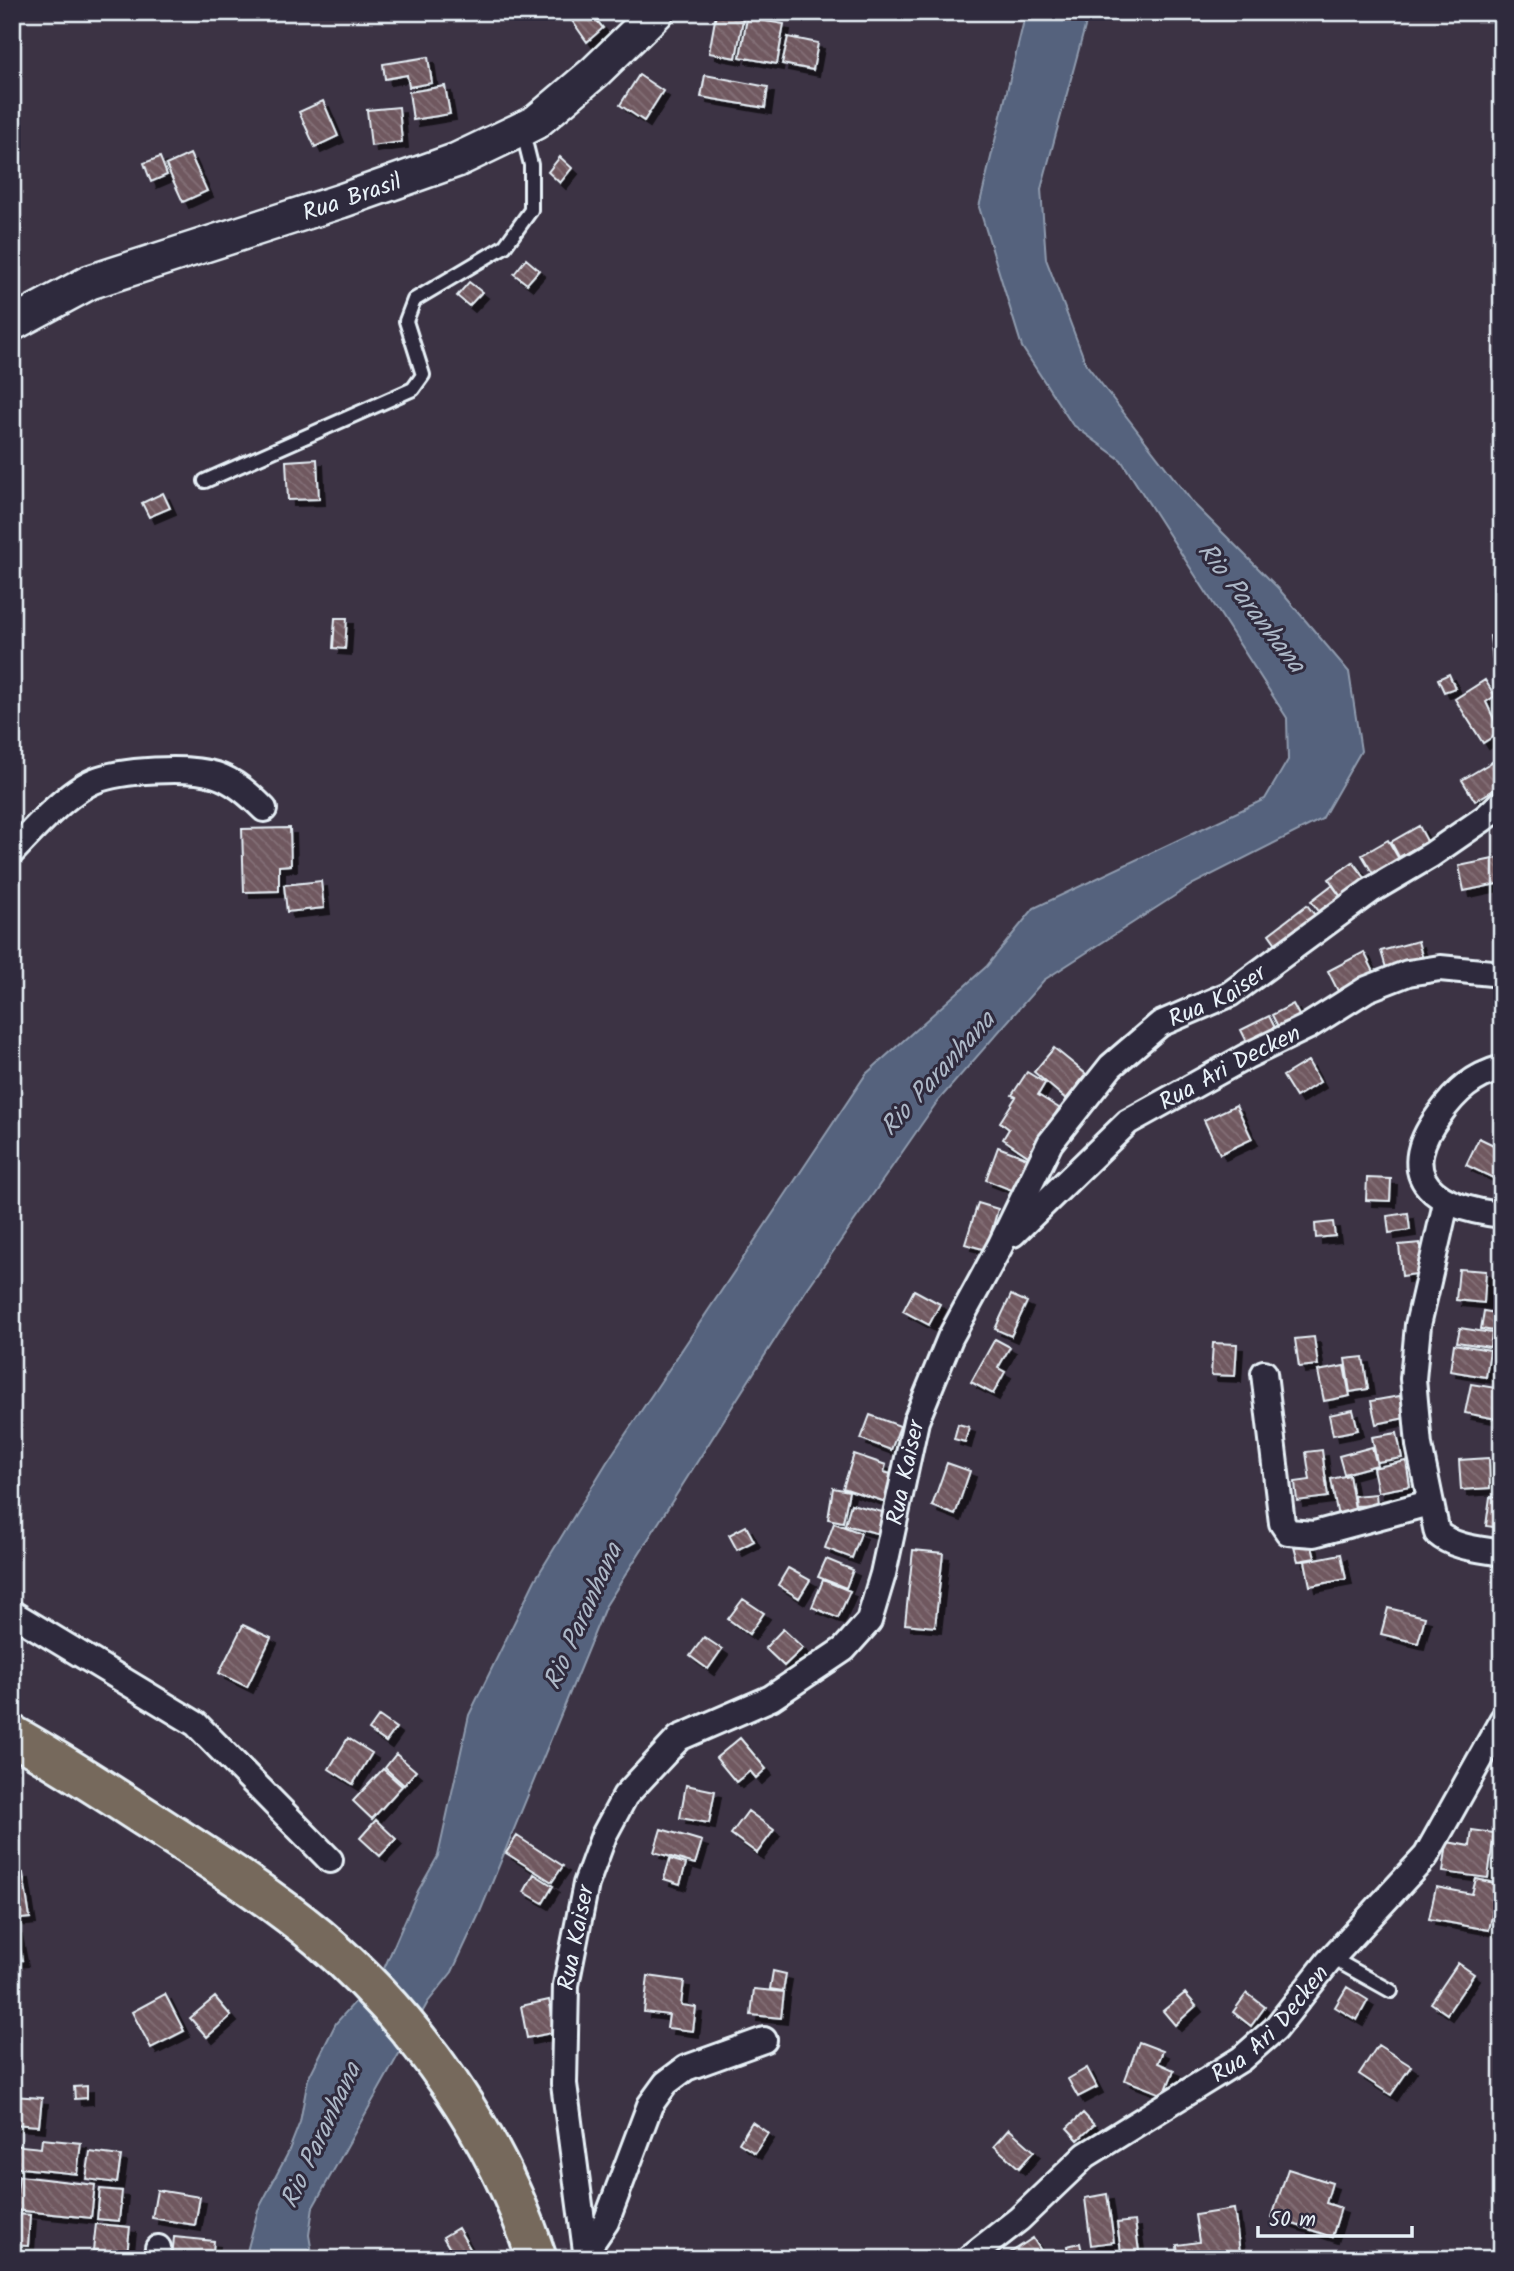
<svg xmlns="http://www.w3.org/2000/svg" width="1514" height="2271" font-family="Kalam,sans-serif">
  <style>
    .water { fill: #54627d; stroke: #8f9bae; stroke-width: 2 }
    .building { fill: url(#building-back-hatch); stroke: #e8f1f8; stroke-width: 2; filter: url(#shadow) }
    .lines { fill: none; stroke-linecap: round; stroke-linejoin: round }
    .lane-casing { stroke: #e8f1f8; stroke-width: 18 }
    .street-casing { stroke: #e8f1f8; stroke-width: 30 }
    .secondary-casing { stroke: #e8f1f8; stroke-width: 38 }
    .primary-casing { stroke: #e8f1f8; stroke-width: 44 }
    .lane { stroke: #2f2a3d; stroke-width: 12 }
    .street { stroke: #2f2a3d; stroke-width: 24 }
    .secondary { stroke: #2f2a3d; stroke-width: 33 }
    .primary { stroke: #76695c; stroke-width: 38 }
    .labels { text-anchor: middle; stroke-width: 6; stroke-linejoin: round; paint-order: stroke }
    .street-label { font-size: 24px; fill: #e8f1f8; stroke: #2f2a3d }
    .water-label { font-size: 26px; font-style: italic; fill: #adb8c7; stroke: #2f2a3d }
  </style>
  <defs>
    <pattern id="building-back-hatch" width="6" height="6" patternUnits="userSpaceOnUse" patternTransform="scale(1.75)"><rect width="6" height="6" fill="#6f585f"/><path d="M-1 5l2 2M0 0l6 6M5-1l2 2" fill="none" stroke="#847077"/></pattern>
    <filter id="shadow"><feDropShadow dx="6" dy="6" stdDeviation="0" flood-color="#0009"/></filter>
  </defs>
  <rect width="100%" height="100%" fill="#3c3344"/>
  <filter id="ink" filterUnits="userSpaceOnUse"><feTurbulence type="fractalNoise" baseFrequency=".0143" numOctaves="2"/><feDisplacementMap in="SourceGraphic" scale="14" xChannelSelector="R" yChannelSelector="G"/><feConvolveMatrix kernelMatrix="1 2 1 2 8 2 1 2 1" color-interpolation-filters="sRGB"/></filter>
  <g filter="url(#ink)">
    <path class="water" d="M 1026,12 L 1089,12 L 1041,189 L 1046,259 L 1086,364 L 1194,504 L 1278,588 L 1349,672 L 1361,751 L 1322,819 L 1193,884 L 1044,980 L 937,1102 L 805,1292 L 605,1607 L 480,1912 L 452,1972 L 428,2002 L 313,2207 L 309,2235 L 313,2259 L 245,2259 L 258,2210 L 287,2155 L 300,2122 L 308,2079 L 336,2023 L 383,1971 L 418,1891 L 438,1856 L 469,1715 L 535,1580 L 607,1462 L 866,1074 L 987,966 L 1034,908 L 1265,799 L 1288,760 L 1287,718 L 1121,460 L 1072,424 L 1022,347 L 979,207 Z"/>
    <path class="building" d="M 566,12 L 590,12 L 603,28 L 587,42 Z
      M 716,14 L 743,19 L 736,58 L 709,53 Z
      M 747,18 L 784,24 L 777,64 L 740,57 Z
      M 788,37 L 818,43 L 813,70 L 782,64 Z
      M 428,57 L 432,83 L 409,87 L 407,75 L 385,79 L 383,64 Z
      M 639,75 L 663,91 L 644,121 L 620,105 Z
      M 705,75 L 768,87 L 765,108 L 701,97 Z
      M 445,86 L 450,114 L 413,120 L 409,92 Z
      M 323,101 L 338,136 L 315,147 L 299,112 Z
      M 399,107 L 402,142 L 371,146 L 367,110 Z
      M 190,154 L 207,191 L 183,202 L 166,165 Z
      M 160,157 L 167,175 L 151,182 L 144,163 Z
      M 560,157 L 572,168 L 560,183 L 548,172 Z
      M 526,259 L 539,270 L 527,284 L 514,274 Z
      M 469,282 L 482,292 L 469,306 L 457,296 Z
      M 317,459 L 319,499 L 288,500 L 286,461 Z
      M 163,493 L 170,508 L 149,517 L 142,503 Z
      M 335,618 L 347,618 L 345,649 L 333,648 Z
      M 1502,634 L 1502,658 L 1493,660 L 1490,636 Z
      M 1449,674 L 1455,688 L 1444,692 L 1438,679 Z
      M 1485,680 L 1495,696 L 1486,702 L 1500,732 L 1483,743 L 1455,699 Z
      M 1502,756 L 1502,785 L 1475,801 L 1462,780 Z
      M 1419,826 L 1427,841 L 1399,857 L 1391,842 Z
      M 290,828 L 291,865 L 279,866 L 279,891 L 244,892 L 242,829 Z
      M 1388,840 L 1399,859 L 1373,874 L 1362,855 Z
      M 1498,858 L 1502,883 L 1464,891 L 1459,866 Z
      M 1353,862 L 1368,882 L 1343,900 L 1329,879 Z
      M 321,881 L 324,908 L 287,912 L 284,885 Z
      M 1332,885 L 1345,903 L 1325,919 L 1311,901 Z
      M 1307,905 L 1318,919 L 1279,948 L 1269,934 Z
      M 1418,941 L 1425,967 L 1389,978 L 1381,951 Z
      M 1364,952 L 1374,972 L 1338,991 L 1328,971 Z
      M 1293,1004 L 1303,1023 L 1282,1034 L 1272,1015 Z
      M 1269,1016 L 1278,1034 L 1250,1048 L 1241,1030 Z
      M 1054,1048 L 1086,1074 L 1066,1099 L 1034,1072 Z
      M 1308,1061 L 1320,1082 L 1296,1097 L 1283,1076 Z
      M 1027,1072 L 1045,1083 L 1038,1095 L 1059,1108 L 1028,1156 L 1003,1139 L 1009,1129 L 1000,1122 L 1016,1097 L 1012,1095 Z
      M 1236,1105 L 1252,1139 L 1220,1154 L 1204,1120 Z
      M 1479,1138 L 1502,1149 L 1502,1159 L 1493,1178 L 1466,1165 Z
      M 998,1147 L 1027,1158 L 1014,1191 L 986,1180 Z
      M 1367,1178 L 1391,1179 L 1390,1201 L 1366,1200 Z
      M 978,1203 L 998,1209 L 986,1250 L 965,1244 Z
      M 1408,1213 L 1410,1230 L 1389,1233 L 1387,1216 Z
      M 1333,1222 L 1335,1236 L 1316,1238 L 1315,1224 Z
      M 1420,1243 L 1423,1273 L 1402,1276 L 1399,1245 Z
      M 1459,1269 L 1486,1271 L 1484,1303 L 1456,1300 Z
      M 914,1290 L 940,1304 L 929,1325 L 903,1311 Z
      M 1011,1295 L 1027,1302 L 1011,1336 L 995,1329 Z
      M 1484,1311 L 1496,1313 L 1494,1331 L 1481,1329 Z
      M 1460,1328 L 1492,1333 L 1490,1347 L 1457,1342 Z
      M 1314,1337 L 1318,1365 L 1299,1367 L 1295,1339 Z
      M 995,1339 L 1010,1347 L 998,1368 L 1005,1372 L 993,1394 L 971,1382 Z
      M 1213,1343 L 1237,1344 L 1235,1376 L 1211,1375 Z
      M 1454,1344 L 1490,1350 L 1486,1377 L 1450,1371 Z
      M 1363,1357 L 1368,1389 L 1350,1392 L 1345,1359 Z
      M 1344,1366 L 1350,1396 L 1324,1401 L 1318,1371 Z
      M 1471,1384 L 1502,1389 L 1502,1420 L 1465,1413 Z
      M 1400,1396 L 1405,1418 L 1376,1424 L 1371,1401 Z
      M 1353,1410 L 1358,1430 L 1333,1435 L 1329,1415 Z
      M 870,1415 L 900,1426 L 891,1450 L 861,1439 Z
      M 958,1424 L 969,1427 L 965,1442 L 954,1439 Z
      M 1397,1433 L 1402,1458 L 1377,1462 L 1372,1437 Z
      M 1372,1447 L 1377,1465 L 1344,1474 L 1339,1456 Z
      M 1322,1450 L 1328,1497 L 1297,1501 L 1295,1482 L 1310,1480 L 1306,1452 Z
      M 854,1454 L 886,1465 L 884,1472 L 901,1477 L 892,1504 L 843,1488 Z
      M 1489,1458 L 1490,1488 L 1461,1490 L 1459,1460 Z
      M 1406,1461 L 1410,1486 L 1378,1492 L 1373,1468 Z
      M 947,1463 L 970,1471 L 955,1515 L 932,1506 Z
      M 1349,1475 L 1356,1514 L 1338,1517 L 1331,1479 Z
      M 833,1488 L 849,1491 L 843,1522 L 828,1519 Z
      M 1376,1494 L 1377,1505 L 1355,1506 L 1354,1496 Z
      M 1490,1497 L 1502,1498 L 1502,1528 L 1486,1526 Z
      M 851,1504 L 886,1513 L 880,1534 L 845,1525 Z
      M 834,1523 L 861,1533 L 852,1558 L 825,1548 Z
      M 746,1526 L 754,1541 L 737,1550 L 729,1535 Z
      M 1311,1543 L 1315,1558 L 1298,1561 L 1294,1547 Z
      M 913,1550 L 943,1553 L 935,1627 L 905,1624 Z
      M 1341,1554 L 1346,1579 L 1310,1586 L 1305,1561 Z
      M 826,1559 L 853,1570 L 846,1588 L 818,1577 Z
      M 788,1568 L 810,1580 L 799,1598 L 778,1585 Z
      M 823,1580 L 850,1591 L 838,1618 L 812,1607 Z
      M 743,1599 L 764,1613 L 749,1634 L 728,1619 Z
      M 1388,1608 L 1425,1617 L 1418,1643 L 1381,1634 Z
      M 243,1625 L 271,1638 L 247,1687 L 219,1673 Z
      M 783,1629 L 803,1648 L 784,1666 L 765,1648 Z
      M 704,1637 L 722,1649 L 708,1669 L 690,1656 Z
      M 379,1716 L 396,1728 L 386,1742 L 369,1730 Z
      M 348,1738 L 372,1753 L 353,1784 L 329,1769 Z
      M 740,1738 L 766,1769 L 756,1778 L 750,1771 L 736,1782 L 716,1758 Z
      M 396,1754 L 416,1771 L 404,1785 L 385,1768 Z
      M 383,1769 L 402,1786 L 372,1819 L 353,1801 Z
      M 686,1785 L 715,1791 L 709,1823 L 680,1818 Z
      M 748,1811 L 774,1830 L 757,1853 L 731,1834 Z
      M 376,1820 L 396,1839 L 380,1856 L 360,1838 Z
      M 661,1829 L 702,1841 L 695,1864 L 654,1852 Z
      M 1472,1830 L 1494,1833 L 1488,1878 L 1443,1872 L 1447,1842 L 1470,1846 Z
      M 517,1836 L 563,1866 L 552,1882 L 506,1853 Z
      M 670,1859 L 686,1864 L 680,1884 L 664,1879 Z
      M 23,1873 L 30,1918 L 12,1920 L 12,1875 Z
      M 534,1874 L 553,1886 L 543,1903 L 524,1892 Z
      M 1476,1879 L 1499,1884 L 1489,1930 L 1429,1919 L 1436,1887 L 1472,1894 Z
      M 16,1929 L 22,1960 L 12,1961 L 12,1930 Z
      M 1458,1963 L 1474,1974 L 1447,2014 L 1431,2003 Z
      M 773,1971 L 786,1974 L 783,1991 L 770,1989 Z
      M 648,1976 L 684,1981 L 681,2005 L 696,2007 L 693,2031 L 667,2028 L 669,2015 L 644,2012 Z
      M 1347,1987 L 1368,2000 L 1357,2020 L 1335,2007 Z
      M 754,1989 L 784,1992 L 781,2018 L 751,2015 Z
      M 1185,1993 L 1196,2006 L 1175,2025 L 1163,2011 Z
      M 1247,1993 L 1265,2007 L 1251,2026 L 1233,2012 Z
      M 165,1994 L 184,2031 L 151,2048 L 132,2012 Z
      M 215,1997 L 231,2016 L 207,2037 L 190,2018 Z
      M 549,2000 L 556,2032 L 527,2038 L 521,2006 Z
      M 1139,2042 L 1163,2051 L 1158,2063 L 1174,2070 L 1164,2095 L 1125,2080 Z
      M 1378,2045 L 1411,2066 L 1391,2095 L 1359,2074 Z
      M 1087,2068 L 1097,2087 L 1078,2097 L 1068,2079 Z
      M 87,2086 L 87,2098 L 75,2099 L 74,2087 Z
      M 12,2096 L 42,2098 L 39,2126 L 12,2124 Z
      M 1083,2113 L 1094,2125 L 1078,2140 L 1067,2128 Z
      M 752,2122 L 768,2133 L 755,2153 L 739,2143 Z
      M 1009,2129 L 1034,2151 L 1019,2168 L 994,2146 Z
      M 42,2139 L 81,2143 L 77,2174 L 12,2167 L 12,2145 L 41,2148 Z
      M 90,2152 L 121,2156 L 117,2183 L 86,2179 Z
      M 1288,2169 L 1332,2183 L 1326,2203 L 1341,2208 L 1332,2237 L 1272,2217 Z
      M 19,2176 L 95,2185 L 91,2218 L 15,2210 Z
      M 100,2189 L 122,2191 L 119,2221 L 97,2219 Z
      M 157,2190 L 200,2197 L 195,2225 L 152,2218 Z
      M 1107,2194 L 1114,2242 L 1091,2245 L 1085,2198 Z
      M 1234,2209 L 1241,2259 L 1178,2259 L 1177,2245 L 1199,2242 L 1195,2215 Z
      M 12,2214 L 30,2215 L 28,2246 L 12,2245 Z
      M 1135,2221 L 1140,2259 L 1122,2259 L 1117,2223 Z
      M 96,2224 L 130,2227 L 127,2254 L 93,2250 Z
      M 458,2228 L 476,2259 L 456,2259 L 443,2237 Z
      M 174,2237 L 214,2241 L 212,2259 L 172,2259 Z
      M 1033,2238 L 1046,2259 L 1014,2259 L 1010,2253 Z
      M 1080,2243 L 1083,2256 L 1069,2259 L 1067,2246 Z"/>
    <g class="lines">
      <g class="lane-casing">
        <path id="lane" d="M 205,481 L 413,389 L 423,375 L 406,321 L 414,300 L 505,246 L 531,210 L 531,165 L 522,129
          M 1332,1958 L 1391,1991"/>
      </g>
      <g class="street-casing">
        <g id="street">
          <path d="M 12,852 C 33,830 66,793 94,781 C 120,770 189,766 216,775 C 235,781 251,796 264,809"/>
          <path d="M 1502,1068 C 1473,1076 1456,1091 1439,1115 C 1391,1180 1438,1208 1502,1215"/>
          <path d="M 1446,1203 L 1418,1325 L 1413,1379 L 1419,1445 L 1437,1533 C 1454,1548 1480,1549 1502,1553"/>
          <path id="s1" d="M 1013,1234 L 1128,1122 L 1247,1056 L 1307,1027 L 1367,989 L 1408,973 L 1440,968 L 1502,974"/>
          <path d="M 1264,1373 L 1282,1523 L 1288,1532 L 1314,1534 L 1429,1503"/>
          <path d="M 12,1613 L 196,1724 L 330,1860"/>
          <path d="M 586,2251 L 606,2222 L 650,2105 L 666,2083 L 686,2068 L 764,2040"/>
          <path d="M 157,2259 L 158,2248"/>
          <path id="s2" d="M 584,2259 L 586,2251 L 564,2084 L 566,1985 L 586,1884 L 604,1835 L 625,1796 L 679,1738 L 771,1698 L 844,1649 L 869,1621 L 883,1574 L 916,1421 L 950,1338 L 1000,1246 L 1050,1143 L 1111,1066 L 1160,1024 L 1230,994 L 1370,891 L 1431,855 L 1486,817 L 1502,802"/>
          <path id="s3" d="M 968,2259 L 1019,2219 L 1086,2155 L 1241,2059 L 1275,2029 L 1328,1962 L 1426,1856 L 1502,1720"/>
        </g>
      </g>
      <g class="secondary-casing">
        <g id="secondary">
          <path id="s4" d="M 12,324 L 90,282 L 341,201 L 457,160 L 522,129 L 536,122 L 595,72 L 657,12"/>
        </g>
      </g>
      <g class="primary-casing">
        <path id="primary" d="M 12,1735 C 59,1761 103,1790 148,1819 C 205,1856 265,1893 318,1937 C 417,2021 497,2136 537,2259"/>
      </g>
      <use href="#lane" class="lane"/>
      <use href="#street" class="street"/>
      <use href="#secondary" class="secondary"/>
      <use href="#primary" class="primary"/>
    </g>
  </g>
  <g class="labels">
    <g class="street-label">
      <text dy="8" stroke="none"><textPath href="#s4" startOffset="364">Rua Brasil</textPath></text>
      <text dy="8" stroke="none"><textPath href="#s2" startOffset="1521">Rua Kaiser</textPath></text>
      <text dy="8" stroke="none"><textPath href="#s1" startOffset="276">Rua Ari Decken</textPath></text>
      <text dy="8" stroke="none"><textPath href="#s2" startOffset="933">Rua Kaiser</textPath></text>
      <text dy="8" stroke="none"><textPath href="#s2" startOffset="324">Rua Kaiser</textPath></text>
      <text dy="8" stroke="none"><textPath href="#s3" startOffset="385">Rua Ari Decken</textPath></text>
    </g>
    <g class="water-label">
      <text transform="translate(1252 607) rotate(52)" y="9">Rio Paranhana</text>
      <text transform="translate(937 1073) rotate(-48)" y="9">Rio Paranhana</text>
      <text transform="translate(582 1616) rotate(-66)" y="9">Rio Paranhana</text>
      <text transform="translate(320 2135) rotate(-65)" y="9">Rio Paranhana</text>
    </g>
  </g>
  <rect width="1514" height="2271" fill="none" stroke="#2f2a3d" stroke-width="42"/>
  <rect x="21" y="21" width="1472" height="2229" fill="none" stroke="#e8f1f8" stroke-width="2.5" filter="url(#ink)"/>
  <path d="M1258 2226v10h154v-10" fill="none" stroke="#e8f1f8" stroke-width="3.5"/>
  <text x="1269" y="2226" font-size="21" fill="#e8f1f8" stroke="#2f2a3d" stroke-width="5" paint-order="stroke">50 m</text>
</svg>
